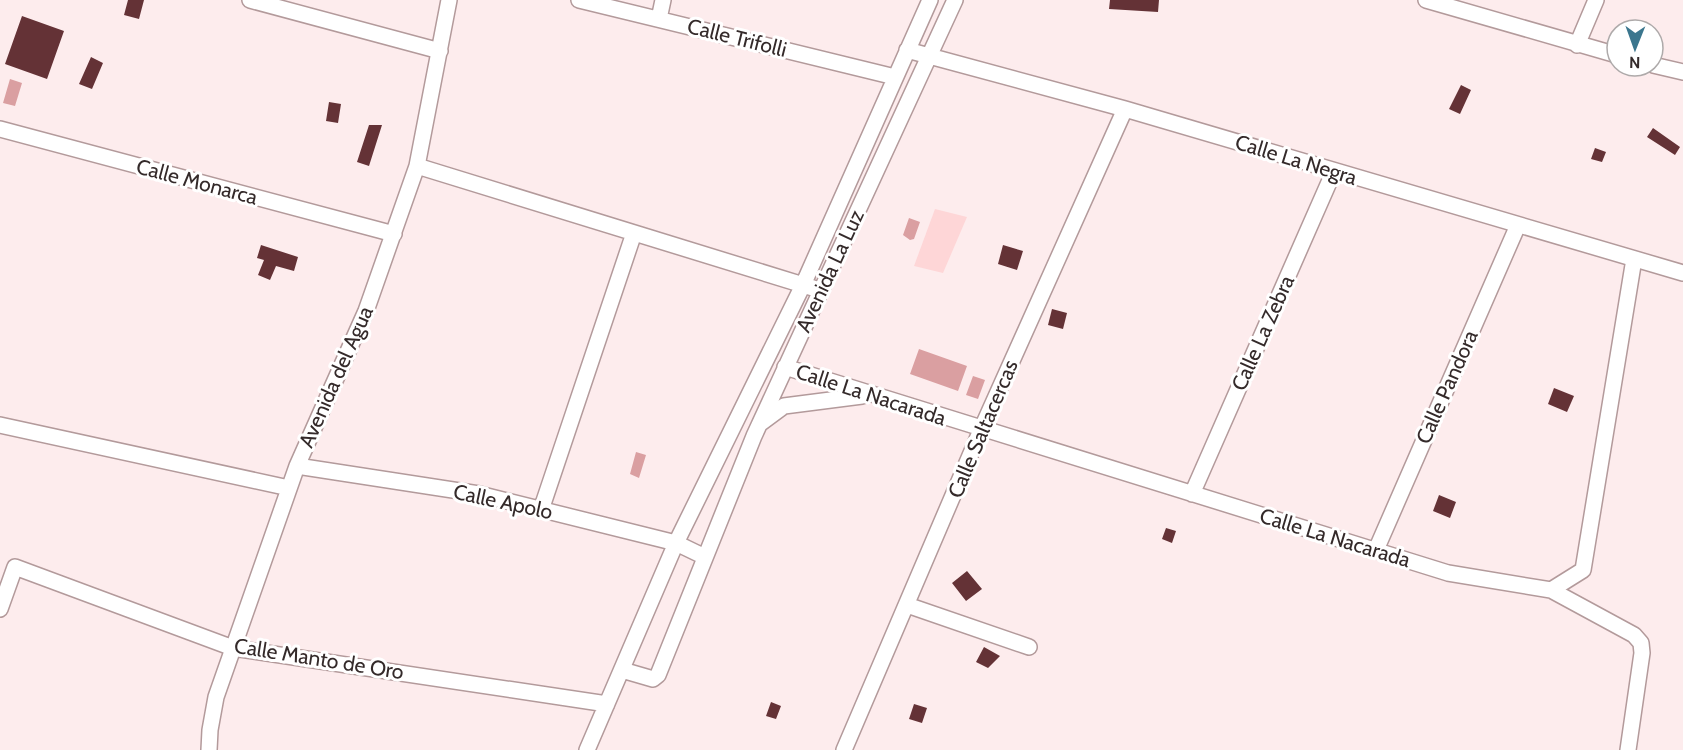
<svg xmlns="http://www.w3.org/2000/svg" width="1683" height="750" font-family="Cabin,sans-serif">
  <style>
    .green { fill: #fed6d7 }
    .water { fill: #da9fa1 }
    .building { fill: #643236 }
    .lines { fill: none; stroke-linecap: round; stroke-linejoin: round }
    .minor-casing { stroke: #b39a9b; stroke-width: 18 }
    .minor { stroke: #fff; stroke-width: 15 }
    .labels { text-anchor: middle; stroke-width: 6; stroke-linejoin: round; paint-order: stroke }
    .street-label { font-size: 21px; fill: #342a2a; stroke: #fff }
  </style>
  <rect width="100%" height="100%" fill="#fdeced"/>
  <path class="green" d="M 935,209 L 967,217 L 943,273 L 914,266 Z"/>
  <path class="water" d="M 10,79 L 22,83 L 15,106 L 3,103 Z
    M 909,218 L 920,222 L 914,239 L 910,240 L 903,235 Z
    M 919,349 L 967,366 L 958,391 L 910,374 Z
    M 973,376 L 985,380 L 978,399 L 966,395 Z
    M 636,452 L 646,455 L 639,478 L 630,474 Z"/>
  <path class="building" d="M 128,0 L 144,0 L 139,19 L 124,15 Z
    M 1110,0 L 1159,0 L 1158,12 L 1109,9 Z
    M 22,16 L 64,31 L 47,79 L 5,64 Z
    M 91,57 L 103,63 L 92,89 L 79,84 Z
    M 1461,85 L 1471,90 L 1460,114 L 1449,109 Z
    M 329,102 L 341,104 L 338,123 L 326,121 Z
    M 369,125 L 382,125 L 369,166 L 357,162 Z
    M 1653,128 L 1680,147 L 1675,155 L 1647,137 Z
    M 1595,148 L 1606,152 L 1602,162 L 1591,159 Z
    M 261,245 L 298,257 L 294,271 L 276,266 L 270,280 L 258,275 L 264,260 L 257,258 Z
    M 1003,245 L 1023,251 L 1017,270 L 998,264 Z
    M 1052,309 L 1067,313 L 1063,329 L 1048,325 Z
    M 1554,388 L 1574,396 L 1567,412 L 1548,404 Z
    M 1439,495 L 1456,502 L 1450,518 L 1433,511 Z
    M 1166,528 L 1176,531 L 1172,543 L 1162,539 Z
    M 967,571 L 982,589 L 966,601 L 952,583 Z
    M 984,647 L 1000,656 L 988,668 L 976,662 Z
    M 771,702 L 781,706 L 776,719 L 766,716 Z
    M 914,704 L 927,708 L 922,723 L 909,719 Z"/>
  <g class="lines">
    <g class="minor-casing">
      <path id="minor" d="M 250,0 L 440,51
        M 579,0 L 895,77
        M 1426,0 L 1617,55
        M 659,19 L 663,0
        M 1577,45 L 1596,0
        M 907,50 L 1125,109 L 1683,273
        M 1653,65 L 1683,72
        M 0,129 L 394,234
        M 417,166 L 813,288
        M 785,367 L 1448,573 L 1551,590 L 1583,570 L 1634,259
        M 761,423 L 784,406 L 862,396
        M 0,425 L 289,488
        M 297,466 L 479,494 L 676,543 L 705,557
        M 1192,494 L 1334,171
        M 541,510 L 634,233
        M 1376,550 L 1518,225
        M 1551,590 L 1634,635 L 1641,643 L 1642,653 L 1628,750
        M 907,605 L 1029,647
        M 0,609 L 15,567 L 233,648 L 607,704
        M 622,670 L 653,679 L 658,675 L 754,436 L 955,0
        M 209,750 L 210,730 L 216,697 L 297,466 L 366,311 L 417,166 L 449,0
        M 587,750 L 676,543 L 803,285 L 930,0
        M 844,750 L 981,430 L 1125,109"/>
    </g>
    <use href="#minor" class="minor"/>
  </g>
  <g class="labels">
    <g class="street-label">
      <text transform="translate(737 38) rotate(14)" y="7">Calle Trifolli</text>
      <text transform="translate(1296 160) rotate(17)" y="7">Calle La Negra</text>
      <text transform="translate(197 182) rotate(15)" y="7">Calle Monarca</text>
      <text transform="translate(830 271) rotate(-65)" y="7">Avenida La Luz</text>
      <text transform="translate(1263 333) rotate(-66)" y="7">Calle La Zebra</text>
      <text transform="translate(336 377) rotate(-66)" y="7">Avenida del Agua</text>
      <text transform="translate(1447 387) rotate(-66)" y="7">Calle Pandora</text>
      <text transform="translate(871 395) rotate(18)" y="7">Calle La Nacarada</text>
      <text transform="translate(983 429) rotate(-67)" y="7">Calle Saltacercas</text>
      <text transform="translate(503 502) rotate(12)" y="7">Calle Apolo</text>
      <text transform="translate(1335 538) rotate(17)" y="7">Calle La Nacarada</text>
      <text transform="translate(319 659) rotate(9)" y="7">Calle Manto de Oro</text>
    </g>
  </g>
  <g transform="translate(1635 48) rotate(181)"><circle r="28" fill="#ffffff" stroke="#aeaaaa" stroke-width="1.5"/>
  <path d="M0-4.5L10 22L0 15L-10 22Z" fill="#3b768e"/>
  <text y="-9" font-size="16" font-weight="bold" text-anchor="middle" fill="#342a2a">N</text>
  </g>
</svg>
